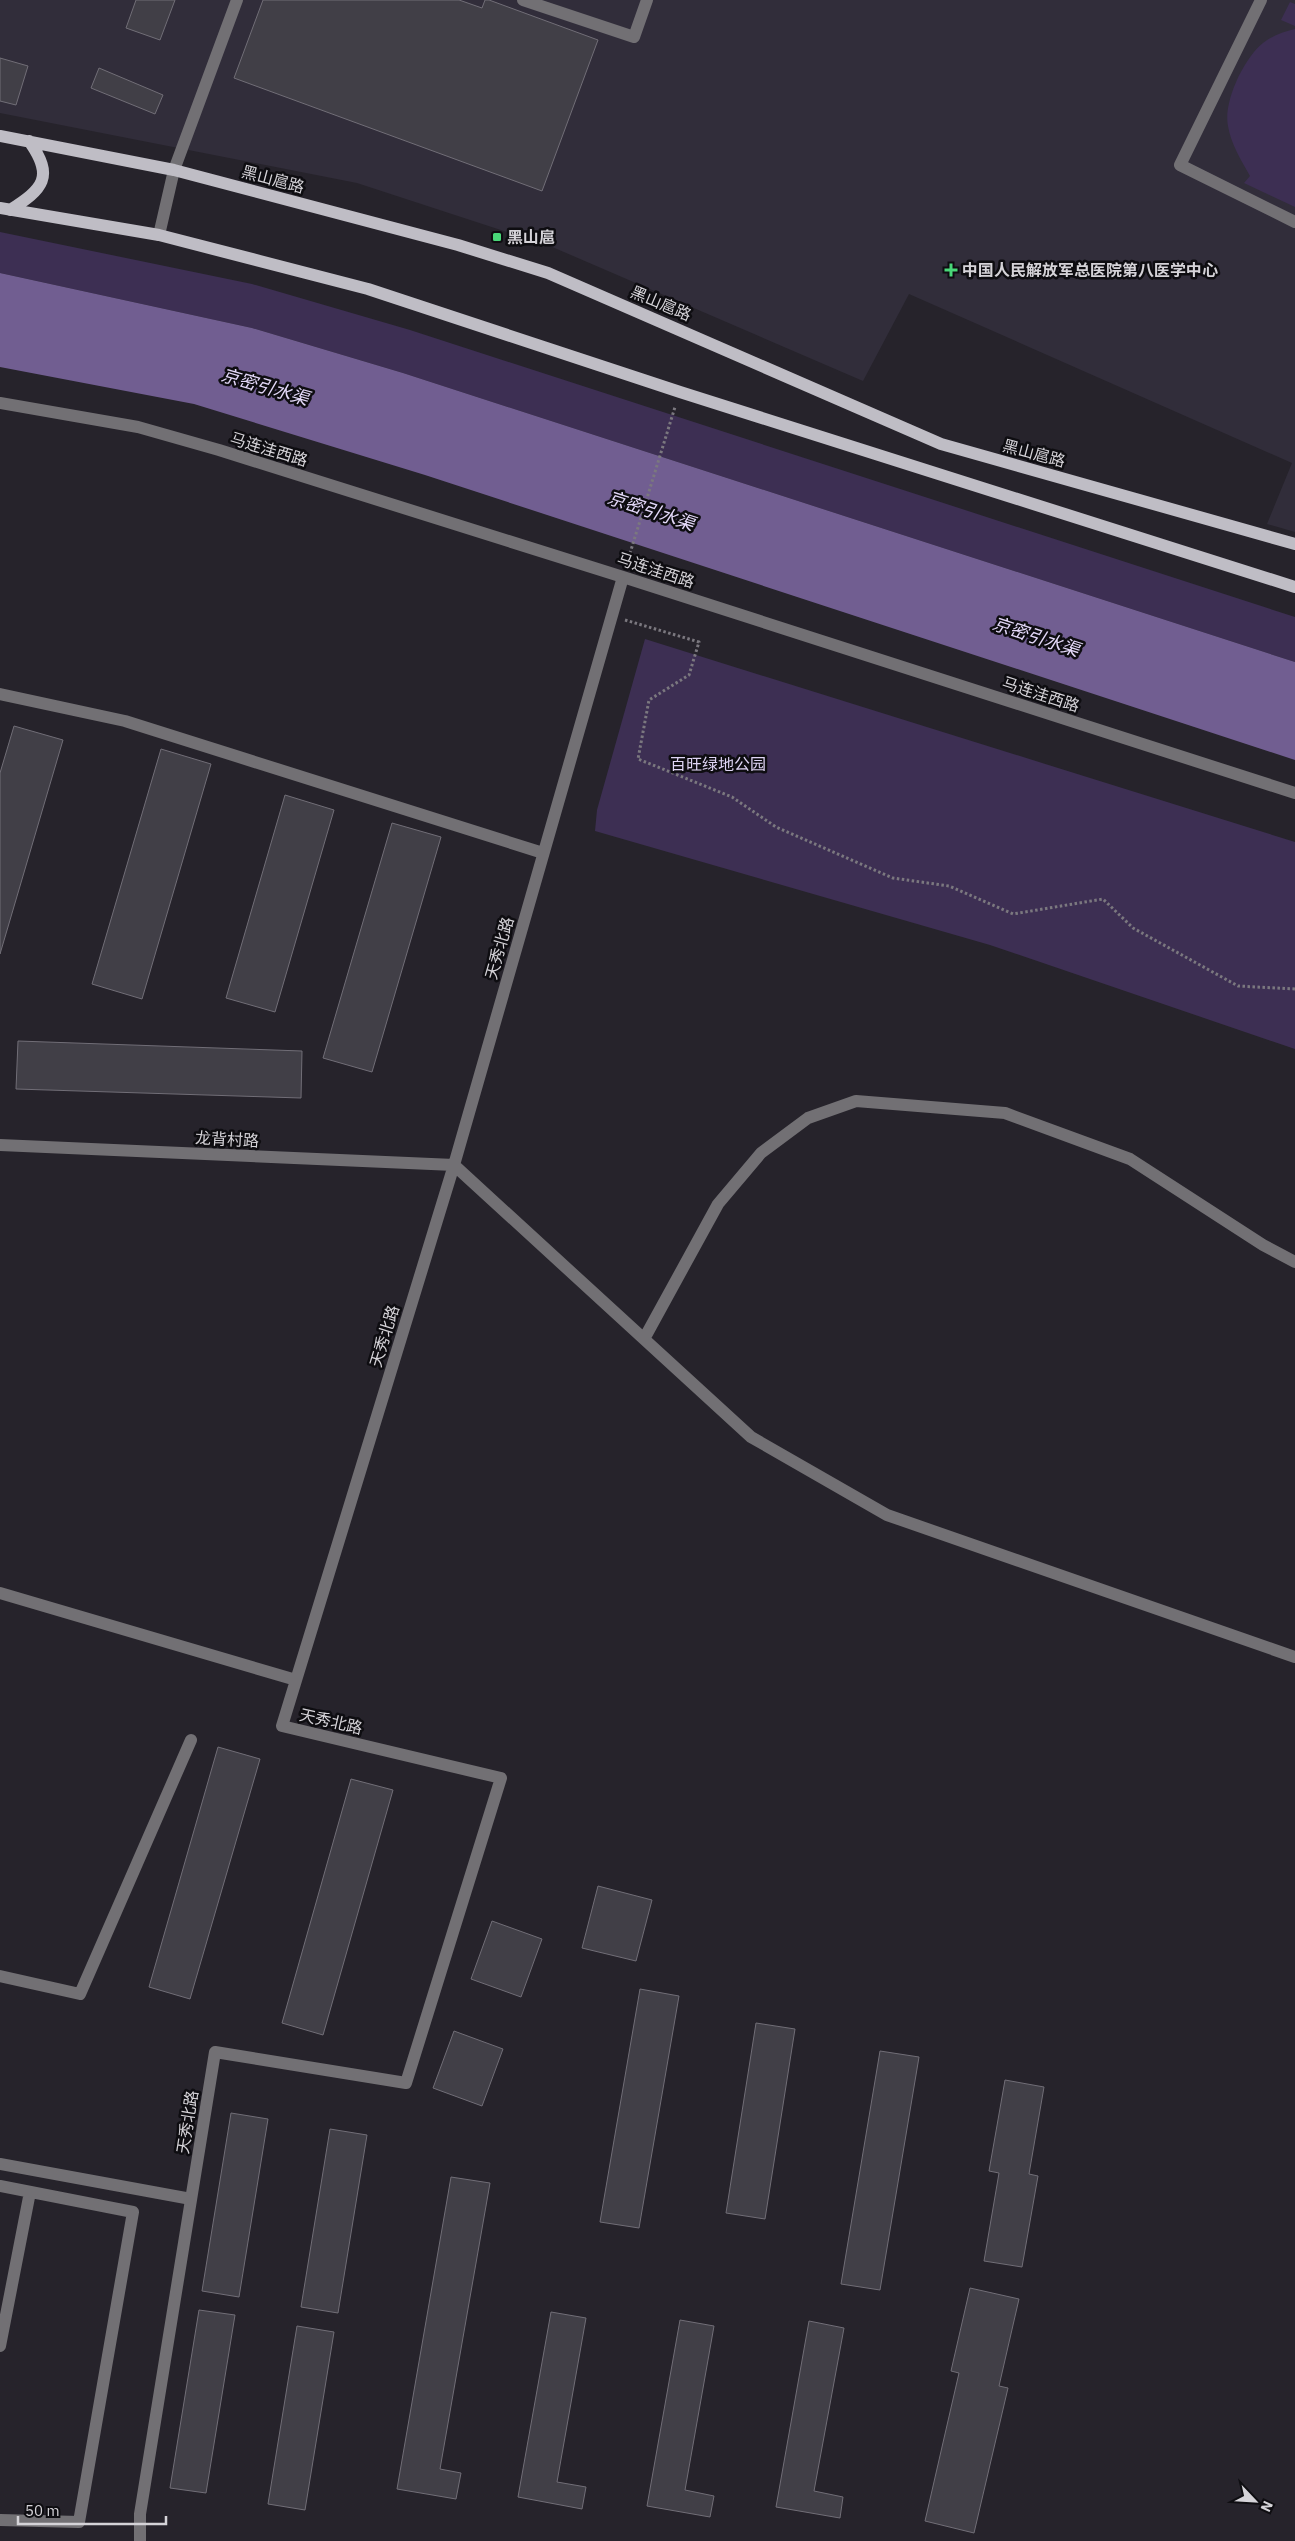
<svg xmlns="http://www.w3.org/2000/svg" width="1295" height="2541" font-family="'IBM Plex Sans','Noto Sans SC',sans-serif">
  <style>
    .built { fill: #312d3a }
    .green { fill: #3d2f53 }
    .water { fill: #715e91 }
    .building { fill: #413f47; stroke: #716e77 }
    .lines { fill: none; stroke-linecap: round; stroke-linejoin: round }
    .path { stroke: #7b787f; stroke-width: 3; stroke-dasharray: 2.5 2.5; stroke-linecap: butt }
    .minor { stroke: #727074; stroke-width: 12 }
    .major { stroke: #bfbdc5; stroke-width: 12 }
    .poi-dot { fill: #49d778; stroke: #0e0d11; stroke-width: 2 }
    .labels { text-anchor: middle; stroke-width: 5; stroke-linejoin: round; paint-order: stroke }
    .street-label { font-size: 16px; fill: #d5d3d8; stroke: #0e0d11 }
    .poi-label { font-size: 16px; font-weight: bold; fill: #d5d3d8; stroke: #0e0d11; text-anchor: start }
    .park-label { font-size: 16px; fill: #dfd5f5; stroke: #0e0d11 }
    .water-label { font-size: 18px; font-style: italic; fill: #e4d9f9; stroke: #0e0d11 }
  </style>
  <rect width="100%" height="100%" fill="#26232b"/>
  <path class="built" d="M 0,0 L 1295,0 L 1295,532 L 1267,524 L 1292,463 L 909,294 L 863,381 L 550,246 L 357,183 L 0,113 Z"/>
  <path class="green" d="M 1290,2 L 1295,4 L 1295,26 L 1281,20 Z
    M 1295,29 L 1295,207 L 1244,183 L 1250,176 C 1241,160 1231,144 1228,126 C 1223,102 1244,58 1263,43 C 1273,35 1283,32 1295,29 Z
    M 0,232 L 252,284 L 410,330 L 1295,617 L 1295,662 L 403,373 L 252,328 L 0,273 Z
    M 645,639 L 1295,842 L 1295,1049 L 990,945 L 595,831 L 597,810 Z"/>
  <path class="water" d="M 0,273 L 252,328 L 403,373 L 1295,662 L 1295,760 L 425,475 L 194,404 L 0,367 Z"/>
  <path class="building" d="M 136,0 L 175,0 L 160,40 L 126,28 Z
    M 263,0 L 459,0 L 482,8 L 485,0 L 489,0 L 598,40 L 542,191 L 234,78 Z
    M 0,58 L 28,66 L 16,105 L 0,101 Z
    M 99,68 L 163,95 L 155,114 L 91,88 Z
    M 14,726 L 63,740 L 0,954 L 0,773 Z
    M 161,749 L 211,764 L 142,999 L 92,984 Z
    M 285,795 L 334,810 L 275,1012 L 226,998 Z
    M 392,823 L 441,837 L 372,1072 L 323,1058 Z
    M 18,1041 L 302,1051 L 301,1098 L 16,1089 Z
    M 218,1747 L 260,1759 L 190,1999 L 149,1987 Z
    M 351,1779 L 393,1790 L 323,2035 L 282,2023 Z
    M 598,1886 L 652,1900 L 636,1961 L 582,1948 Z
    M 492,1921 L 542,1939 L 521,1997 L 471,1979 Z
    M 640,1989 L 679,1996 L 639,2228 L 600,2222 Z
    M 756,2023 L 795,2029 L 765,2219 L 726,2213 Z
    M 454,2031 L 503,2049 L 482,2106 L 433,2088 Z
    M 880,2051 L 919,2057 L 880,2290 L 841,2284 Z
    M 1005,2080 L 1044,2087 L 1029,2174 L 1038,2176 L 1022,2267 L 984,2261 L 999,2173 L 989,2171 Z
    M 231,2113 L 268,2119 L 239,2297 L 202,2291 Z
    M 330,2129 L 367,2135 L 338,2313 L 301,2307 Z
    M 451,2177 L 490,2183 L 440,2469 L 461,2473 L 456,2499 L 397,2489 Z
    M 970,2288 L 1019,2299 L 999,2386 L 1008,2388 L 974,2533 L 925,2521 L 959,2373 L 951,2371 Z
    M 199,2310 L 235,2315 L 206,2493 L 170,2488 Z
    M 551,2312 L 586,2318 L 557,2482 L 586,2487 L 582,2509 L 518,2497 Z
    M 680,2320 L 714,2326 L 685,2490 L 714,2496 L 710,2517 L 647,2506 Z
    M 809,2321 L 844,2328 L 814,2491 L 843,2497 L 840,2518 L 776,2507 Z
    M 297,2326 L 334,2332 L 305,2510 L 268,2504 Z"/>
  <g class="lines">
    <path class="path" d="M 627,563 L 675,407
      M 625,620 L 699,642 L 689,675 L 649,700 L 638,759 L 732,797 L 776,827 L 893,878 L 949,886 L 1013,914 L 1103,899 L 1133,928 L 1238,986 L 1295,989"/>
    <path class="minor" d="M 523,0 L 634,37 L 647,0
      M 1261,0 L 1180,165 L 1295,222
      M 159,235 L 174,170 L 237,0
      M 0,403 L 138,427 L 219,450 L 623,577 L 1295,793
      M 0,694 L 125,721 L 543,853
      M 0,1145 L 454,1165 L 751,1437 L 887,1515 L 1295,1657
      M 644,1339 L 718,1204 L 761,1153 L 808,1118 L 856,1101 L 1005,1113 L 1130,1159 L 1263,1245 L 1295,1262
      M 0,1593 L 296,1680
      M 0,1976 L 80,1994 L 191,1740
      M 0,2164 L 191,2199
      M 0,2186 L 133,2212 L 79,2522 L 0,2520
      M 0,2346 L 30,2192
      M 140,2541 L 140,2514 L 215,2052 L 406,2083 L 501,1778 L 282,1726 L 454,1165 L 623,577"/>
    <path class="major" d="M 0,136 L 174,170 L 458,245 L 548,273 L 941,444 L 1295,544
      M 0,208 L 159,235 L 368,289 L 680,392 L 1295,587
      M 10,210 C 43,189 55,177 29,141"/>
  </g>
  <g class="poi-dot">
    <rect x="492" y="232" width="10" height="10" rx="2.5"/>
    <path d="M948.5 262.5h5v5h5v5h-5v5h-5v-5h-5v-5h5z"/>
  </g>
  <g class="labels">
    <g class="street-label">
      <text transform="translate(273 179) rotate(15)" y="6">黑山扈路</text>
      <text transform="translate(661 303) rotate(23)" y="6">黑山扈路</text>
      <text transform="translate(269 449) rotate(17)" y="6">马连洼西路</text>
      <text transform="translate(1034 453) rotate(15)" y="6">黑山扈路</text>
      <text transform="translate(656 570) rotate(18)" y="6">马连洼西路</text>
      <text transform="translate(1041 694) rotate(18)" y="6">马连洼西路</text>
      <text transform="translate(499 948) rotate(-74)" y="6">天秀北路</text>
      <text transform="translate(227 1139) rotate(3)" y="6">龙背村路</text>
      <text transform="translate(384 1336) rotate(-73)" y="6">天秀北路</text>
      <text transform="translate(331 1721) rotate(13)" y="6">天秀北路</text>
      <text transform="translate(187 2122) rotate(-81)" y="6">天秀北路</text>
    </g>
    <g class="poi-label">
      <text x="507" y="243">黑山扈</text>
      <text x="962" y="276">中国人民解放军总医院第八医学中心</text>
    </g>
    <g class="park-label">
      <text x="718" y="770">百旺绿地公园</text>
    </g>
    <g class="water-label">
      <text transform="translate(265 387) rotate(16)" y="6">京密引水渠</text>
      <text transform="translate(651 511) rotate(18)" y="6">京密引水渠</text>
      <text transform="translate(1036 637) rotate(18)" y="6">京密引水渠</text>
    </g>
  </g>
  <g transform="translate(1255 2501) rotate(115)" stroke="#0e0d11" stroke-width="4" paint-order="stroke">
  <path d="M0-4L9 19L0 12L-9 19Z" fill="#d5d3d8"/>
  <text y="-8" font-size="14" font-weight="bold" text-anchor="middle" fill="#d5d3d8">N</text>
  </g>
  <path d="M18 2516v8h148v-8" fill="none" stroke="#d5d3d8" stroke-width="2.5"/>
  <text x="25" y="2516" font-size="15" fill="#d5d3d8" stroke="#0e0d11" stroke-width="4" paint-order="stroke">50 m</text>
</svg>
